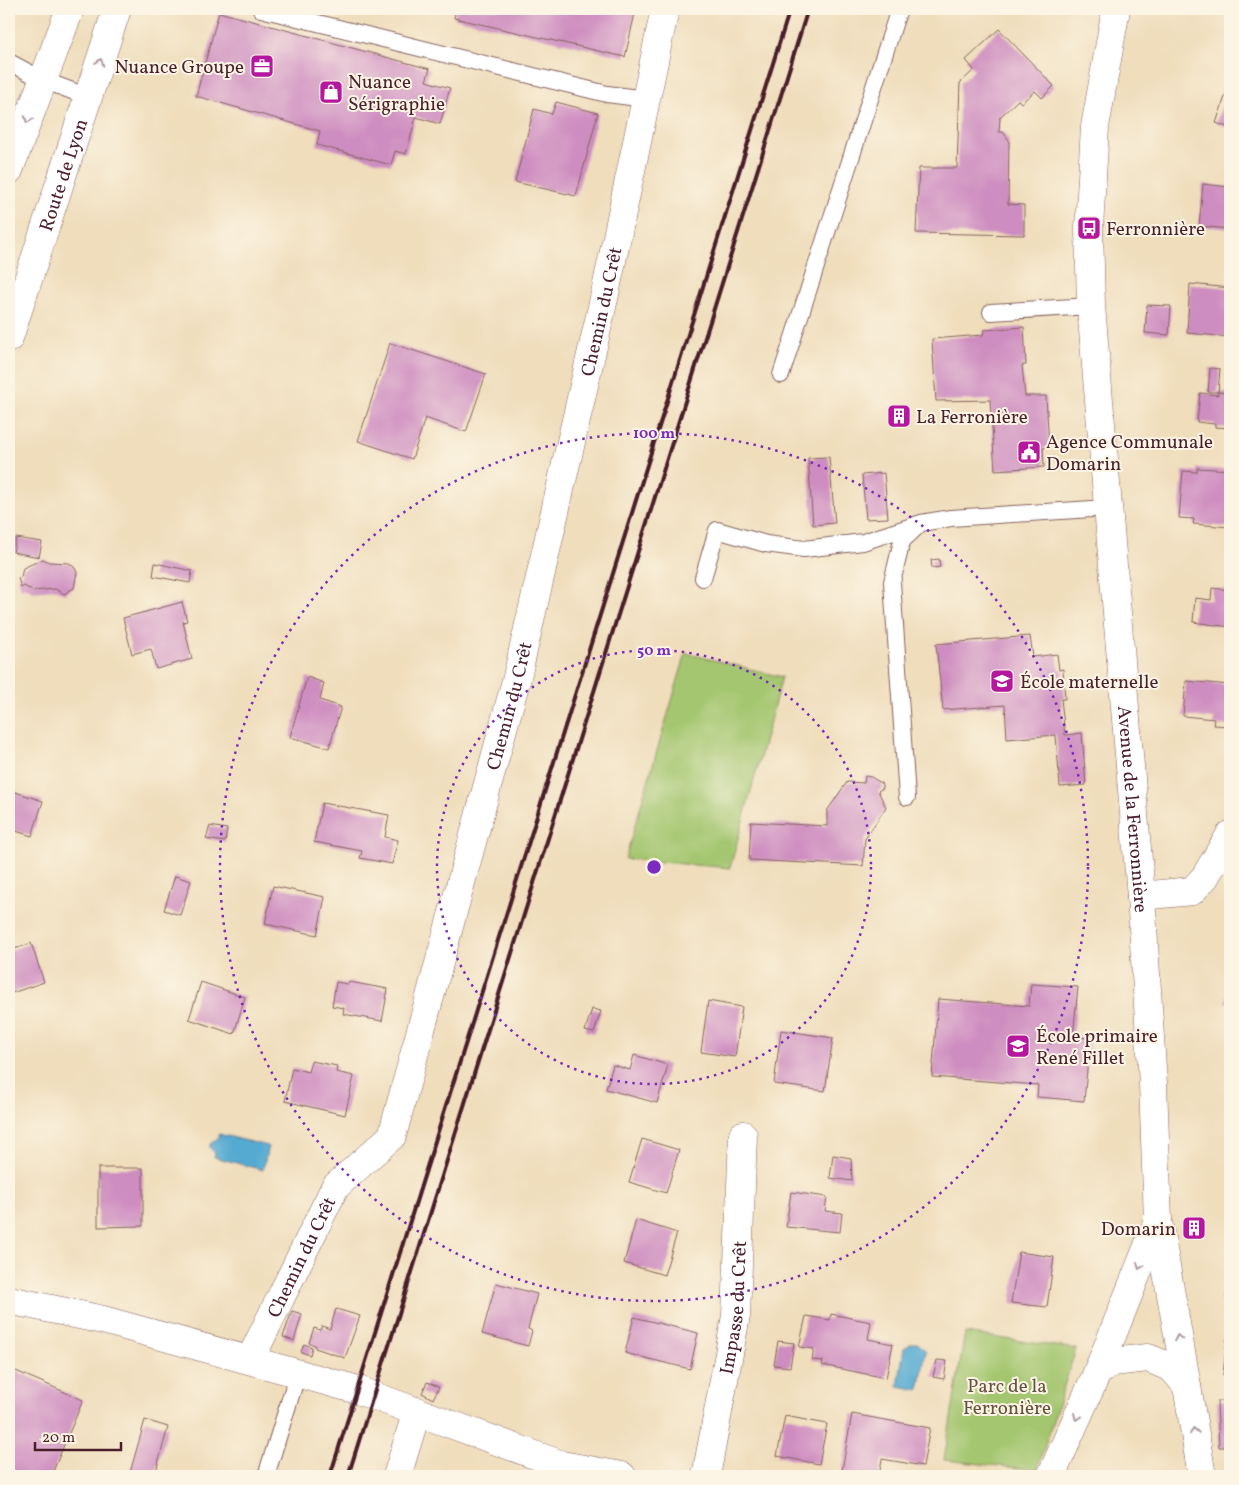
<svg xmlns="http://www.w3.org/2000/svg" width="1239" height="1485" font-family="Vollkorn,serif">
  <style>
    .green { fill: #a4c66f; stroke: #77724d }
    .water { fill: #55aad1; stroke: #50647e }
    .building { fill: #ce8dc0 }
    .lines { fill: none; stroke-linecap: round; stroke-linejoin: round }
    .service-casing { stroke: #84625d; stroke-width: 18 }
    .minor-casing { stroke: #84625d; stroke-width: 29 }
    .tertiary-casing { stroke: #84625d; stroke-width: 29 }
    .secondary-casing { stroke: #84625d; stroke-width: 29 }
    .service { stroke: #fff; stroke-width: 16 }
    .minor { stroke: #fff; stroke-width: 28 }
    .tertiary { stroke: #fff; stroke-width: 28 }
    .secondary { stroke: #fff; stroke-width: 28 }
    .rail { stroke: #4a1f2b; stroke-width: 4 }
    .oneway { stroke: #ae9aa0 }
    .ring { fill: none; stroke: #7b2cbf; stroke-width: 2.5; stroke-dasharray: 2.5 5 }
    .labels { text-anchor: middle; stroke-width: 4; stroke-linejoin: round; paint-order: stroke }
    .poi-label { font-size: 19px; fill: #4a1f2b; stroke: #fcf5e5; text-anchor: start }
    .street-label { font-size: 19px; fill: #4a1f2b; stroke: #fcf5e5 }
    .park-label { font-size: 19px; fill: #65513f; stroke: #fcf5e5 }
    .centre { fill: #7b2cbf; stroke: #fcf5e5; stroke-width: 2.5 }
    .ring-label { font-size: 15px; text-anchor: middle; font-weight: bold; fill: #7b2cbf; stroke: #fcf5e5; stroke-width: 4; stroke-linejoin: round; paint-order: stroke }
  </style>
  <rect width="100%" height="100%" fill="#fcf5e5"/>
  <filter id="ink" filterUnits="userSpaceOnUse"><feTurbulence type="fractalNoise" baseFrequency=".02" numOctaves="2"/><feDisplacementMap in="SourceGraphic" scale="10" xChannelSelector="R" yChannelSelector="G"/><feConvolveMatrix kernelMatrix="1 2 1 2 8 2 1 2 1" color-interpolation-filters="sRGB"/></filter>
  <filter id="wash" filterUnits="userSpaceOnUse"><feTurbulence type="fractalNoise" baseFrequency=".0096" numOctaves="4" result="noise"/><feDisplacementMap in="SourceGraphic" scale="20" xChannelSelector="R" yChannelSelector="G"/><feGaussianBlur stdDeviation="1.12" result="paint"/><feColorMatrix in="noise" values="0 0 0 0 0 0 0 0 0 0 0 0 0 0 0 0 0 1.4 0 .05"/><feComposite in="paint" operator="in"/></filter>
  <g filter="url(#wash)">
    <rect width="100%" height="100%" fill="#efddbb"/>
    <path class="green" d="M 686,653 L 782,677 L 730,868 L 625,859 Z
      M 965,1333 L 1076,1349 L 1037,1470 L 944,1460 Z"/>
    <path class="water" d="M 219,1134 L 268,1146 L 263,1170 L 214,1157 L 215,1153 L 210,1148 L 210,1144 L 218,1138 Z
      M 912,1343 L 918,1343 L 926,1351 L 919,1390 L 898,1386 L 904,1348 Z"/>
    <g id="blocks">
      <path class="building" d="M 456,9 L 636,9 L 625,57 L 454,18 Z
        M 219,12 L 430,69 L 426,81 L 450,88 L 440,124 L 416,117 L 406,154 L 395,151 L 391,165 L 317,145 L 320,131 L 196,96 Z
        M 999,29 L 1054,86 L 1042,98 L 1035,91 L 1021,103 L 1018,100 L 1000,117 L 999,132 L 1003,132 L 1009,140 L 1008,204 L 1024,205 L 1024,235 L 916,233 L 919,168 L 957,168 L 960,83 L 974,70 L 966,60 Z
        M 1228,88 L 1230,88 L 1230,128 L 1216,123 Z
        M 556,102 L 598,113 L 576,196 L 515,182 L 534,109 L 552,114 Z
        M 1203,184 L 1230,187 L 1230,229 L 1199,226 Z
        M 1190,284 L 1230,288 L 1230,337 L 1187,333 Z
        M 1147,305 L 1171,306 L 1169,335 L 1145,333 Z
        M 1024,327 L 1026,365 L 1022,365 L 1025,396 L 1046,396 L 1049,447 L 1043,448 L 1044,467 L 995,470 L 990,400 L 936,401 L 932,339 L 983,335 L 984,330 Z
        M 390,343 L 486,374 L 466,432 L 425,418 L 412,459 L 358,441 Z
        M 1210,368 L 1220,369 L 1218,392 L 1208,392 Z
        M 1218,392 L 1230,393 L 1230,428 L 1215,427 L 1215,424 L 1197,422 L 1200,393 L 1218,395 Z
        M 894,410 L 903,410 L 904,421 L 894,422 Z
        M 829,457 L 835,523 L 813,525 L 808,458 Z
        M 1197,468 L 1230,470 L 1230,527 L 1193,524 L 1194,519 L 1179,518 L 1183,471 L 1197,472 Z
        M 884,473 L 888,518 L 866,519 L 862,475 Z
        M 16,538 L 42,542 L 39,557 L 13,552 Z
        M 43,559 L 49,562 L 69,563 L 74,567 L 77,572 L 74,588 L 64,594 L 55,589 L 33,591 L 24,586 L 21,588 L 18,578 L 21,577 L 23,568 Z
        M 939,559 L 940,567 L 932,568 L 931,560 Z
        M 155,563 L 192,571 L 190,583 L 153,576 Z
        M 1212,588 L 1230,590 L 1230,627 L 1193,622 L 1195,598 L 1211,600 Z
        M 182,602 L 187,621 L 183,622 L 192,659 L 156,669 L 151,649 L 132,654 L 123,618 Z
        M 1030,636 L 1033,657 L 1057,654 L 1059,670 L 1063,669 L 1065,699 L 1061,699 L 1065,735 L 1082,733 L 1086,785 L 1060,787 L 1056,735 L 1007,739 L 1005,705 L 943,710 L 936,644 Z
        M 307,677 L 324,683 L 320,700 L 341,707 L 329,748 L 290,737 Z
        M 1186,681 L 1230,685 L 1230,726 L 1213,725 L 1214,719 L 1183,716 Z
        M 865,776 L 871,777 L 881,783 L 883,788 L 878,791 L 886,807 L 865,839 L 863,866 L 749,860 L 751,822 L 827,826 L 827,811 L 847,782 L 864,783 Z
        M 9,790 L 43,801 L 32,836 L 9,829 Z
        M 322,803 L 389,815 L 385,837 L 398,840 L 392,864 L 360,858 L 362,851 L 314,842 Z
        M 210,826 L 227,829 L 225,842 L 206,839 Z
        M 175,876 L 191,881 L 180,915 L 164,910 Z
        M 273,886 L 325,897 L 317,935 L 265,924 Z
        M 31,943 L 44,982 L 9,994 L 9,951 Z
        M 201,982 L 245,997 L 234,1034 L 189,1019 Z
        M 336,982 L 348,984 L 349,982 L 388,989 L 382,1021 L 343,1014 L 344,1008 L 332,1006 Z
        M 1031,984 L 1078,987 L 1073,1037 L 1090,1038 L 1084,1101 L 1037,1097 L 1038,1085 L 932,1077 L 938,999 L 1029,1006 Z
        M 1230,985 L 1230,1004 L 1225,1002 Z
        M 708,1001 L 742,1007 L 735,1057 L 701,1052 Z
        M 592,1009 L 601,1011 L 594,1033 L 585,1031 Z
        M 781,1030 L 833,1038 L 825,1091 L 774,1084 Z
        M 634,1055 L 668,1065 L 657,1103 L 606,1089 L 613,1065 L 630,1070 Z
        M 311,1061 L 337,1066 L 336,1072 L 354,1076 L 345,1115 L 285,1101 L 292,1068 L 308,1072 Z
        M 642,1139 L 679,1150 L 666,1193 L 629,1182 Z
        M 833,1155 L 851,1158 L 852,1181 L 830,1178 Z
        M 98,1168 L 143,1168 L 143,1226 L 98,1227 Z
        M 791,1192 L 827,1197 L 825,1211 L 842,1213 L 840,1232 L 786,1227 Z
        M 636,1220 L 677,1233 L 664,1275 L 624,1263 Z
        M 1198,1223 L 1199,1232 L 1190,1233 L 1189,1224 Z
        M 1019,1252 L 1054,1257 L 1047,1307 L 1011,1303 Z
        M 1229,1262 L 1230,1262 L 1230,1300 L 1226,1299 Z
        M 496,1283 L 537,1294 L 528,1329 L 532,1331 L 528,1346 L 482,1334 Z
        M 336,1309 L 360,1316 L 345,1358 L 315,1348 L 315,1345 L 309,1343 L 314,1328 L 320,1330 L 322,1326 L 330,1329 Z
        M 292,1311 L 302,1314 L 294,1341 L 283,1337 Z
        M 831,1314 L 871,1322 L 868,1339 L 893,1344 L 886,1378 L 822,1365 L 823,1361 L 812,1360 L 814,1349 L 799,1347 L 806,1316 L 830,1320 Z
        M 634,1317 L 698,1333 L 690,1369 L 625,1353 Z
        M 1227,1338 L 1230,1338 L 1230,1375 L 1223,1375 Z
        M 778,1341 L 794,1343 L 790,1367 L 774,1365 Z
        M 304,1344 L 312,1347 L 310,1355 L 301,1352 Z
        M 937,1360 L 947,1361 L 944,1379 L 933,1377 Z
        M 9,1368 L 83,1400 L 51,1476 L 9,1476 Z
        M 427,1382 L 439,1387 L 433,1399 L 422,1393 Z
        M 1217,1401 L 1230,1401 L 1230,1447 L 1219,1447 Z
        M 852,1414 L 930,1428 L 923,1466 L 882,1459 L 879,1476 L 841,1476 Z
        M 785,1416 L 827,1424 L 819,1464 L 777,1456 Z
        M 145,1420 L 168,1427 L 156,1471 L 159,1476 L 129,1476 Z"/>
    </g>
  </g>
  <g filter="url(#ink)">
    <use href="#blocks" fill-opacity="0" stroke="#84625d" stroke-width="1"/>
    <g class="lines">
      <g class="service-casing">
        <path id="service" d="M 261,9 L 607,94 L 646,99
          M 9,62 L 43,80 L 88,97
          M 991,312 L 1091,306
          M 781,375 L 899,9
          M 703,578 L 717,530 L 766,544 L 804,549 L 863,542 L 921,523 L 951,518 L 1108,508
          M 907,797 L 892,582 L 902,541 L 918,526
          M 266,1476 L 298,1373"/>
      </g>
      <g class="minor-casing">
        <g id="minor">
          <path id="s1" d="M 1116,9 L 1095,127 L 1089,228 L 1091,306 L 1141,896 L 1153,1084 L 1158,1221 L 1187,1386"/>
          <path d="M 1141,896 L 1192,891 L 1205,877 L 1230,835"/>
          <path id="s2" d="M 250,1360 L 335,1187 L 392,1136 L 517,677 L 605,294 L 665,9"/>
          <path d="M 1097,1373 L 1158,1221"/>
          <path d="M 397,1476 L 417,1411"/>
          <path id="s3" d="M 706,1476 L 736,1316 L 743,1135"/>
        </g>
      </g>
      <g class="tertiary-casing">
        <path id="tertiary" d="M 9,1300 L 103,1320 L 358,1390 L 562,1465 L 622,1476
          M 1051,1476 L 1097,1373 L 1113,1362 L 1148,1358 L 1172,1368 L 1187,1386 L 1202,1476"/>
      </g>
      <g class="secondary-casing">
        <g id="secondary">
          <path d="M 9,170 L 70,9"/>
          <path id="s4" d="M 9,338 L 117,9"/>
        </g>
      </g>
      <use href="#service" class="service"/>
      <use href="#minor" class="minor"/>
      <use href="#tertiary" class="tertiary"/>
      <use href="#secondary" class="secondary"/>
      <path class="rail" d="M 330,1476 L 790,9
        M 348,1476 L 808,9"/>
    </g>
    <defs><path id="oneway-chevron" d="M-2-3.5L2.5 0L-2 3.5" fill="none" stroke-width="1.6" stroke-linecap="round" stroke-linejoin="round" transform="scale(1.25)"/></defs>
    <g class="oneway">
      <use href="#oneway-chevron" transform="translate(100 62) rotate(-72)"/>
      <use href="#oneway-chevron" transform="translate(28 120) rotate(111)"/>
      <use href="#oneway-chevron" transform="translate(1140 1266) rotate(112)"/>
      <use href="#oneway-chevron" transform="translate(1178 1338) rotate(-100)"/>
      <use href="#oneway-chevron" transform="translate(1077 1417) rotate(114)"/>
      <use href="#oneway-chevron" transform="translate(1194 1431) rotate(-99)"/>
    </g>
  </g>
  <g class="ring">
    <circle cx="654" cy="867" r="217"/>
    <circle cx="654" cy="867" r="434"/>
  </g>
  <defs>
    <g id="office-square" transform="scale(1.25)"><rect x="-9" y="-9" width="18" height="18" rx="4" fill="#b5179e" stroke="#fcf5e5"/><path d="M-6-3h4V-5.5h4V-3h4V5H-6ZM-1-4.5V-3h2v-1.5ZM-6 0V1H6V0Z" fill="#fff"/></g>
    <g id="shop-square" transform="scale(1.25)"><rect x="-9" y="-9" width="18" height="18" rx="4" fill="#b5179e" stroke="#fcf5e5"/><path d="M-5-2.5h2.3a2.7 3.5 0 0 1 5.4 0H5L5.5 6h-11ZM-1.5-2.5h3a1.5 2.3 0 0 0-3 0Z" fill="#fff"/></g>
    <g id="bus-square" transform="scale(1.25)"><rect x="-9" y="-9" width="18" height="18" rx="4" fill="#b5179e" stroke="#fcf5e5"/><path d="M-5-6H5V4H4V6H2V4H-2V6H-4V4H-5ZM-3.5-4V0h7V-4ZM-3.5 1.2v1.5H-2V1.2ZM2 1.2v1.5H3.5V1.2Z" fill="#fff"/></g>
    <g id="building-square" transform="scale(1.25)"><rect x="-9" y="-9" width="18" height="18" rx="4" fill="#b5179e" stroke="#fcf5e5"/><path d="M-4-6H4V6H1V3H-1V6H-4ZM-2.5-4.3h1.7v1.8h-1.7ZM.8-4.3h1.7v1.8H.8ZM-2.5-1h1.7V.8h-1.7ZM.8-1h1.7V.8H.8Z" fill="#fff"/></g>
    <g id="civic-square" transform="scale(1.25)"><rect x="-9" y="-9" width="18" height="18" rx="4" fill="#b5179e" stroke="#fcf5e5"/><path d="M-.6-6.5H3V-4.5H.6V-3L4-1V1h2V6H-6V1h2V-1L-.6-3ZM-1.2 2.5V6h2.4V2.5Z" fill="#fff"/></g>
    <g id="school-square" transform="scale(1.25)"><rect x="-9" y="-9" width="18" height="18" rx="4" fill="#b5179e" stroke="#fcf5e5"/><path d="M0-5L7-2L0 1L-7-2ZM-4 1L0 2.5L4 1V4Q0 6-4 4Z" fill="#fff"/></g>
  </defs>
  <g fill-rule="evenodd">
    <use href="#office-square" x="262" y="66"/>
    <use href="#shop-square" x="331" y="92"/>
    <use href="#bus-square" x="1089" y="228"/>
    <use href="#building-square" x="899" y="416"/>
    <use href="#civic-square" x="1029" y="452"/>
    <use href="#school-square" x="1002" y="681"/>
    <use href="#school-square" x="1018" y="1046"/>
    <use href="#building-square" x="1194" y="1228"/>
  </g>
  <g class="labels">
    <g class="poi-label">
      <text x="244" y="73" text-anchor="end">Nuance Groupe</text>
      <text x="348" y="88">Nuance<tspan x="348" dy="22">Sérigraphie</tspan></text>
      <text x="1106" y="235">Ferronnière</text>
      <text x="916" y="423">La Ferronière</text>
      <text x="1046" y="448">Agence Communale<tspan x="1046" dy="22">Domarin</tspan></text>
      <text x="1020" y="688">École maternelle</text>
      <text x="1036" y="1042">École primaire<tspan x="1036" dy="22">René Fillet</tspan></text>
      <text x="1176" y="1235" text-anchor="end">Domarin</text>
    </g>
    <g class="street-label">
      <text dy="7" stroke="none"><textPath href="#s4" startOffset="172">Route de Lyon</textPath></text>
      <text dy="7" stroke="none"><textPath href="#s2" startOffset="1120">Chemin du Crêt</textPath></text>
      <text dy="7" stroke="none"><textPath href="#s2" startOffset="715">Chemin du Crêt</textPath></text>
      <text dy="7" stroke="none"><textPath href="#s1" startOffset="804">Avenue de la Ferronnière</textPath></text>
      <text dy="7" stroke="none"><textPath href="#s2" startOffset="115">Chemin du Crêt</textPath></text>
      <text dy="7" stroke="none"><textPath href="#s3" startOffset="171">Impasse du Crêt</textPath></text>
    </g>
    <g class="park-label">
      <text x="1007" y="1392">Parc de la<tspan x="1007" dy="22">Ferronière</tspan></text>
    </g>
  </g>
  <circle cx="654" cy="867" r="8" class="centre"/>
  <g class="ring-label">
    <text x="654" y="438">100 m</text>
    <text x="654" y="655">50 m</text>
  </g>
  <rect width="1239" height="1485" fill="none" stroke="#fcf5e5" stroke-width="30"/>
  <path d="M35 1442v8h86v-8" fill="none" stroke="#4a1f2b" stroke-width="2.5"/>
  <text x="42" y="1442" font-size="15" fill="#4a1f2b" stroke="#fcf5e5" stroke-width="4" paint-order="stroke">20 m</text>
</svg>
